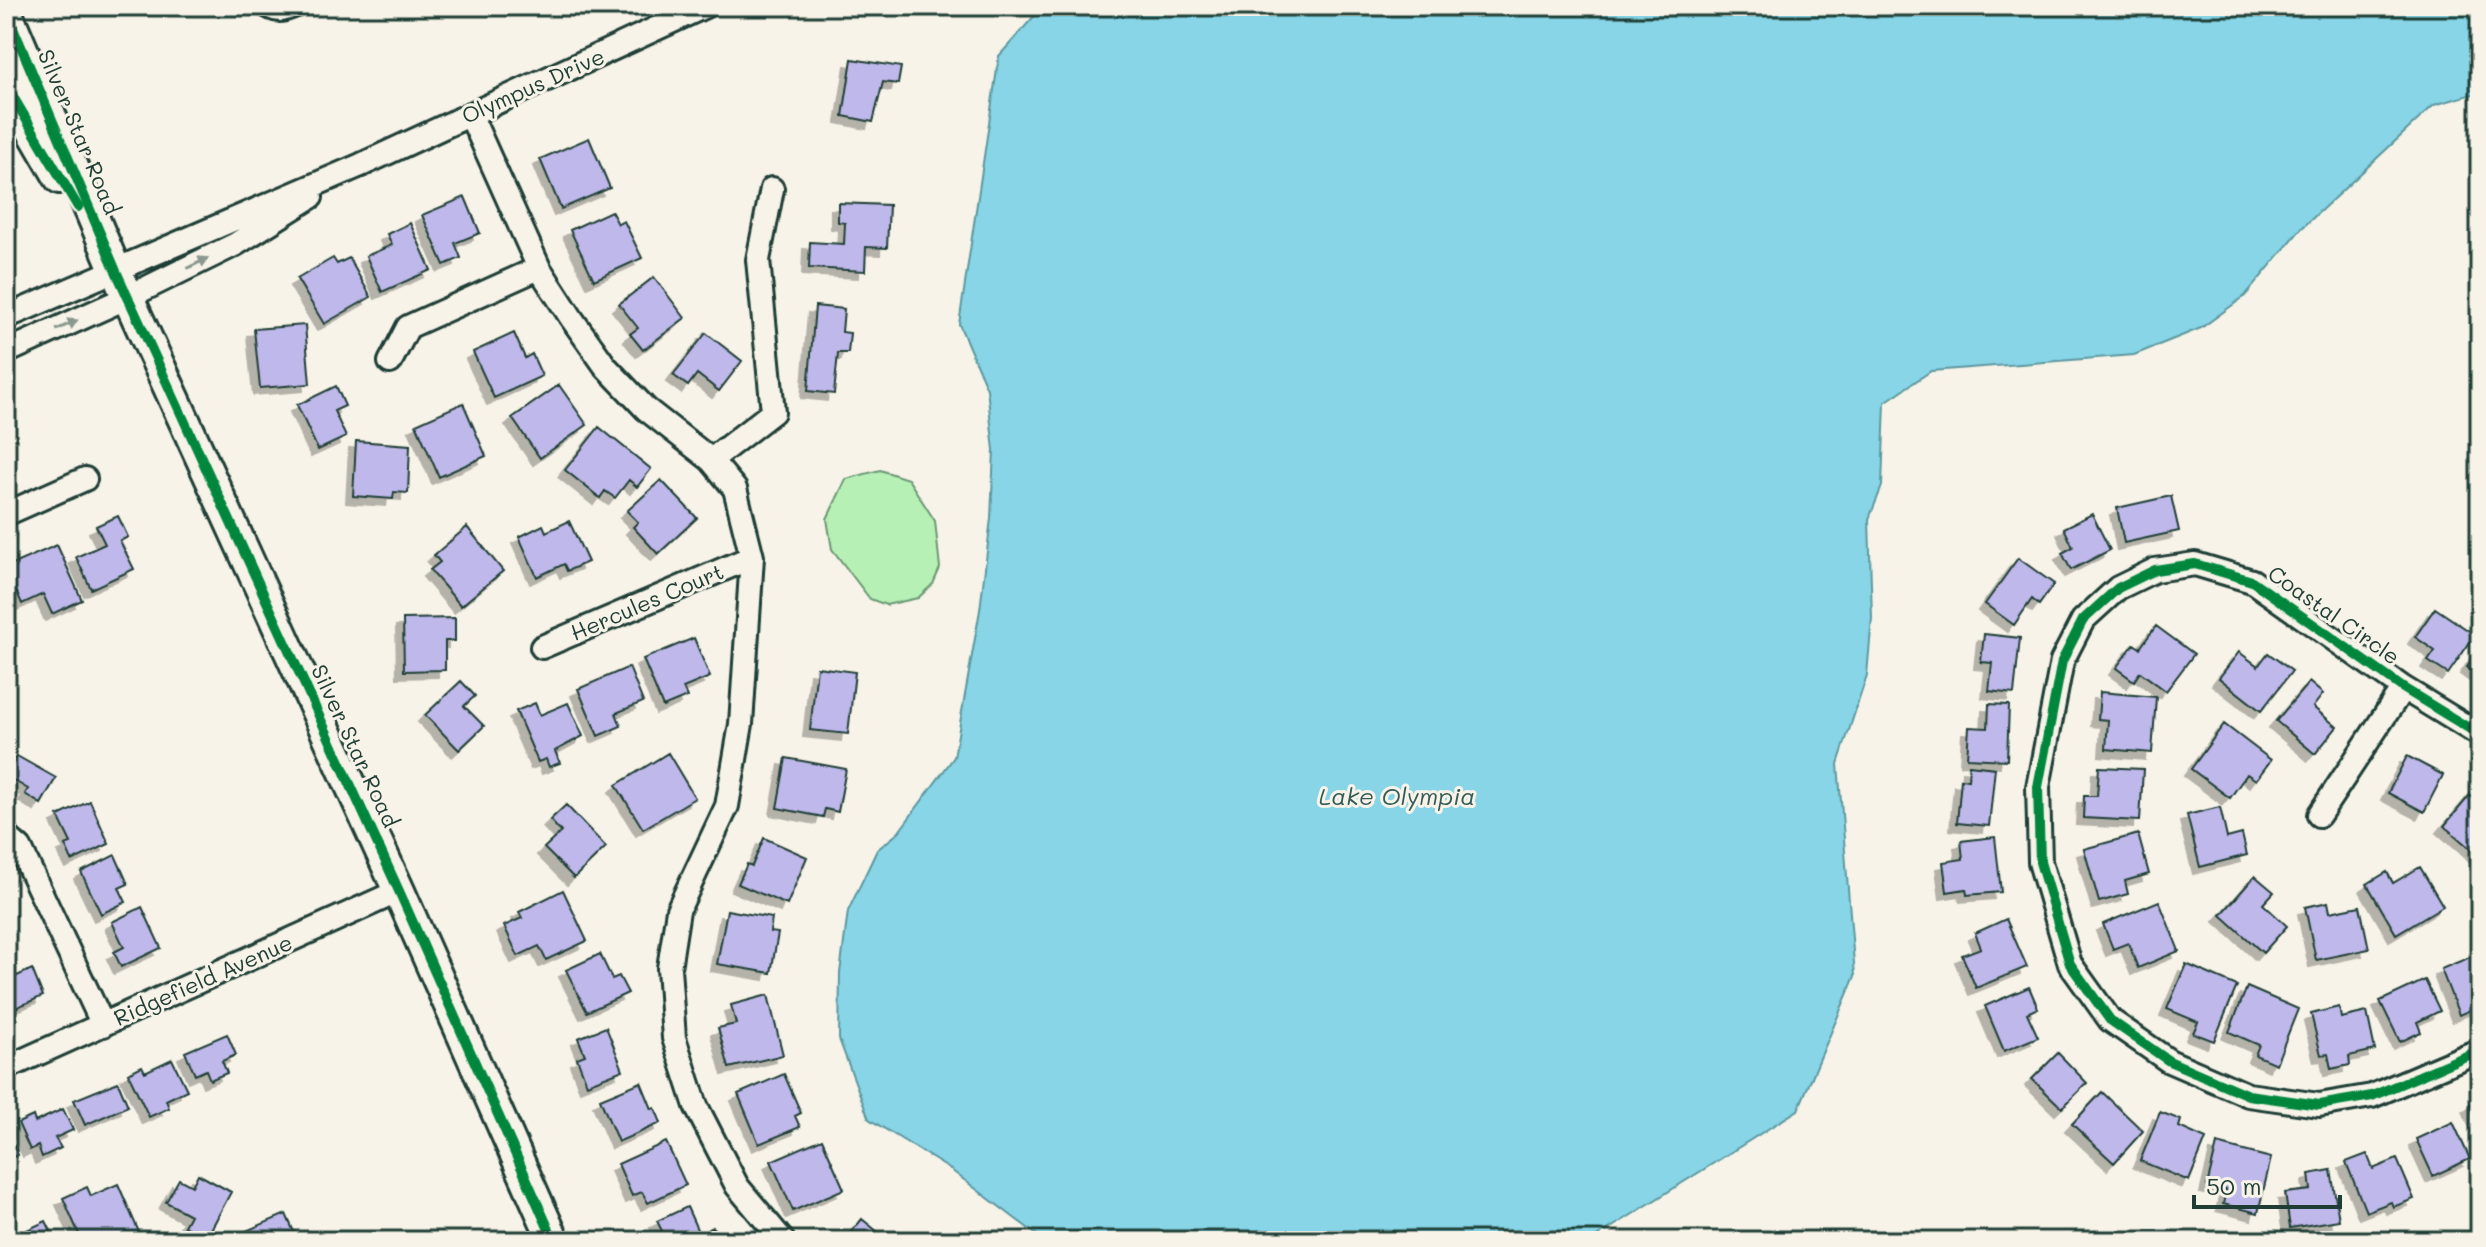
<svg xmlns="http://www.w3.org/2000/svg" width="2486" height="1247" font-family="Mali,sans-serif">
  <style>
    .green { fill: #b6f0b4; stroke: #6a9674; stroke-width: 2 }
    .water { fill: #87d5e7; stroke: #5d989f; stroke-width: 2 }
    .building { fill: #bfb8ea; stroke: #1f3d34; stroke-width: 2; filter: url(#shadow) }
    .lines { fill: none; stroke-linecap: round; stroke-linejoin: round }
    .service-casing { stroke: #1f3d34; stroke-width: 17 }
    .minor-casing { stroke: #1f3d34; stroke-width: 28 }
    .secondary-casing { stroke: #1f3d34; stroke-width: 36 }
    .service { stroke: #f7f3e8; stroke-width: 11 }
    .minor { stroke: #f7f3e8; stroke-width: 22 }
    .secondary { stroke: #f7f3e8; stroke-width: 30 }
    .cycleway-casing { stroke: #f7f3e8; stroke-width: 15 }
    .cycleway { stroke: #00873e; stroke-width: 10 }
    .oneway { fill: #8b988e }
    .labels { text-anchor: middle; stroke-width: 6; stroke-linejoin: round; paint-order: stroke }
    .street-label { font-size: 22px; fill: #1f3d34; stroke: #f7f3e8 }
    .water-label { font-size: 24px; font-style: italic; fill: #345b58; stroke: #f7f3e8 }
  </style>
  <defs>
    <filter id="shadow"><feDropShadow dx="-7" dy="7" stdDeviation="0" flood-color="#0004"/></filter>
  </defs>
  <rect width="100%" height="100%" fill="#f7f3e8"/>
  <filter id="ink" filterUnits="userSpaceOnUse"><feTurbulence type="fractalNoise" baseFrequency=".0125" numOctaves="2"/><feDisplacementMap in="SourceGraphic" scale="16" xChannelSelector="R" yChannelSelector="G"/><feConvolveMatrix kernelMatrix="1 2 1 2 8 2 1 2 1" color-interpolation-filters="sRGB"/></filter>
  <g filter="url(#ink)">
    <path class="green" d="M 880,470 L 908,479 L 935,521 L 940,568 L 933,584 L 918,598 L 886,605 L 870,599 L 832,549 L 827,519 L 846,479 Z"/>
    <path class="water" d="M 1043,6 L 2480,6 L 2480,92 L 2434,105 L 2300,230 L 2245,296 L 2201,328 L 2134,355 L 1931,371 L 1885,402 L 1882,486 L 1869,519 L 1872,618 L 1867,675 L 1838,764 L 1855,976 L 1798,1110 L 1590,1241 L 1045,1241 L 951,1170 L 869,1119 L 839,1039 L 840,973 L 848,911 L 877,850 L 898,833 L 954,757 L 980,610 L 991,518 L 994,450 L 987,389 L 959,324 L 999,56 Z"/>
    <path class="building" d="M 852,59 L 901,67 L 898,84 L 883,82 L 873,122 L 843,116 Z
      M 589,138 L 610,188 L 561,209 L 540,159 Z
      M 465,197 L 480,233 L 455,243 L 461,258 L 444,265 L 422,215 Z
      M 838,203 L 889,205 L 887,248 L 866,247 L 865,271 L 809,268 L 810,242 L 844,244 L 845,223 L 838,222 Z
      M 611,211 L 618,224 L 624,221 L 642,258 L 594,280 L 570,230 Z
      M 410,223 L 431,270 L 382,292 L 366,256 L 392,245 L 387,234 Z
      M 333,258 L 337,264 L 349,258 L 371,297 L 324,324 L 297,279 Z
      M 654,277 L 685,318 L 643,350 L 630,334 L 638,328 L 619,304 Z
      M 815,306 L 844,309 L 842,332 L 850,333 L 848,353 L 838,353 L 834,394 L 808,391 Z
      M 305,325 L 310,384 L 260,388 L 254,329 Z
      M 514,333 L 525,358 L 532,354 L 542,376 L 494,398 L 473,352 Z
      M 706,333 L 742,361 L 719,391 L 697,374 L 688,386 L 673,375 Z
      M 559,385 L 587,425 L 540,458 L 512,418 Z
      M 336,386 L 345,406 L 334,411 L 346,437 L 318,450 L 297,405 Z
      M 463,403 L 486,456 L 439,477 L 416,424 Z
      M 599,427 L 651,469 L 637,487 L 629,480 L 615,498 L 605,491 L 600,498 L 565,470 Z
      M 356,441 L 410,445 L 408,493 L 394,492 L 393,499 L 353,496 Z
      M 661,480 L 697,518 L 658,554 L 633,527 L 638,522 L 627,511 Z
      M 2171,496 L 2179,531 L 2124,543 L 2117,508 Z
      M 2092,514 L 2110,550 L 2071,570 L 2062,553 L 2073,547 L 2064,528 Z
      M 118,516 L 128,537 L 120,541 L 134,569 L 91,589 L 76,557 L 105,544 L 96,526 Z
      M 569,521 L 588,562 L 567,571 L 564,564 L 537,577 L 519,537 L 543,525 L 546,532 Z
      M 467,527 L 503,571 L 461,606 L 430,570 L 440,562 L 434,555 Z
      M 57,545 L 82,600 L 52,614 L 43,594 L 22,604 L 6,567 Z
      M 2018,558 L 2054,584 L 2039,605 L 2032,599 L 2014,625 L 1985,604 Z
      M 2435,608 L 2475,635 L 2448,674 L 2428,661 L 2435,651 L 2415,637 Z
      M 455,618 L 455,641 L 445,641 L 445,670 L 404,671 L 403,619 Z
      M 2156,626 L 2194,654 L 2166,691 L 2140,672 L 2134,681 L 2116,668 L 2134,644 L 2140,648 Z
      M 1984,634 L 2020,638 L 2014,694 L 1989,691 L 1992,663 L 1981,662 Z
      M 694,638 L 710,677 L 683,688 L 687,697 L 663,707 L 643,659 Z
      M 2480,648 L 2480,677 L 2467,667 Z
      M 2239,652 L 2258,666 L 2268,653 L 2292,671 L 2261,711 L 2219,678 Z
      M 629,667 L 643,702 L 616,713 L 621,726 L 598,736 L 578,689 Z
      M 817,667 L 855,672 L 848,734 L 810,730 Z
      M 461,681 L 475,696 L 464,706 L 484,726 L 459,750 L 425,715 Z
      M 2309,682 L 2323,694 L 2313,707 L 2337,727 L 2315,754 L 2276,721 Z
      M 2100,692 L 2156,697 L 2152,753 L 2106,749 L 2108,720 L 2098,719 Z
      M 535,703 L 540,715 L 568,703 L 583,736 L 555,751 L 560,763 L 549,767 L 546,759 L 538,762 L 516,711 Z
      M 1989,704 L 2009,705 L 2007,760 L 1967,758 L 1969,727 L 1988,728 Z
      M 2224,724 L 2271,760 L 2256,780 L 2247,774 L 2230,798 L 2191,769 Z
      M 668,753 L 695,798 L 643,829 L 616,785 Z
      M 17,756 L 56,778 L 41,804 L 25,794 L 28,789 L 6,776 Z
      M 2407,756 L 2443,775 L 2424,812 L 2388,793 Z
      M 786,758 L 846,769 L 838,812 L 825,809 L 823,817 L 777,808 Z
      M 1969,765 L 1995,768 L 1989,826 L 1957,823 L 1961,779 L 1968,780 Z
      M 2099,767 L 2143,769 L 2140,821 L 2083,818 L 2084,796 L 2097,796 Z
      M 2475,789 L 2480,794 L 2480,857 L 2444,826 Z
      M 90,801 L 109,844 L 72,861 L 65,845 L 71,843 L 58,816 Z
      M 566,805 L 606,847 L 574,878 L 544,848 L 561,832 L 550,820 Z
      M 2220,807 L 2227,838 L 2242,834 L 2247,855 L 2200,867 L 2187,815 Z
      M 2138,834 L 2149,874 L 2125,881 L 2128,894 L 2099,902 L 2084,849 Z
      M 1995,837 L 2001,892 L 1967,895 L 1966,889 L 1947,892 L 1943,862 L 1963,859 L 1961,841 Z
      M 764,838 L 807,857 L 787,905 L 738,884 L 747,864 L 752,866 Z
      M 115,855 L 128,884 L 119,888 L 126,902 L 101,914 L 81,872 Z
      M 2420,867 L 2443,906 L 2396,934 L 2367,884 L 2387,872 L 2393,883 Z
      M 2255,876 L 2274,892 L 2263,904 L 2287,926 L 2263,953 L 2221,915 Z
      M 563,890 L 587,941 L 546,960 L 539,946 L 518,956 L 504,926 L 522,918 L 519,912 Z
      M 2159,901 L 2179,951 L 2138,968 L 2128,943 L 2113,949 L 2103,924 Z
      M 2328,902 L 2330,912 L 2360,906 L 2369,949 L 2316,960 L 2305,907 Z
      M 142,907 L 161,948 L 121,967 L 114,952 L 124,947 L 112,922 Z
      M 727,910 L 772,918 L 770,932 L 778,933 L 771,973 L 717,964 Z
      M 2006,919 L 2027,967 L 1976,988 L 1962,955 L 1981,948 L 1975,933 Z
      M 2480,953 L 2480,995 L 2478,996 L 2480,1006 L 2459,1015 L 2441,969 Z
      M 600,954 L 612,979 L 619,976 L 628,993 L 587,1012 L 566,970 Z
      M 2186,964 L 2237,986 L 2214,1041 L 2193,1033 L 2198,1022 L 2167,1009 Z
      M 32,969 L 43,996 L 6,1012 L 6,981 Z
      M 2425,980 L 2440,1011 L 2417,1022 L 2421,1032 L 2400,1042 L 2380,1001 Z
      M 2029,987 L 2038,1008 L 2027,1013 L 2038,1037 L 2004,1051 L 1985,1006 Z
      M 2247,987 L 2298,1009 L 2276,1064 L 2255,1055 L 2259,1045 L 2229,1032 Z
      M 768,995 L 783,1055 L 729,1068 L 718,1028 L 736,1024 L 731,1005 Z
      M 2339,1007 L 2341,1018 L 2367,1012 L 2375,1050 L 2349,1056 L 2350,1065 L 2331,1069 L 2328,1054 L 2321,1055 L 2311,1014 Z
      M 606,1027 L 623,1070 L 587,1084 L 577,1058 L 585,1055 L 578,1038 Z
      M 227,1034 L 236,1055 L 222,1061 L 227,1073 L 210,1080 L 206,1070 L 195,1075 L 185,1052 Z
      M 2058,1053 L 2087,1083 L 2062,1108 L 2032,1079 Z
      M 172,1059 L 187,1090 L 166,1100 L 169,1108 L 149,1117 L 128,1073 L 142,1066 L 145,1072 Z
      M 784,1074 L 801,1113 L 795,1116 L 800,1127 L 759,1144 L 738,1094 Z
      M 118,1082 L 128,1106 L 85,1125 L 74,1100 Z
      M 641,1082 L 652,1109 L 655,1108 L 661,1123 L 618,1142 L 600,1099 Z
      M 2102,1092 L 2143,1131 L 2114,1163 L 2072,1124 Z
      M 2480,1100 L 2480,1128 L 2470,1104 Z
      M 63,1109 L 73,1130 L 55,1138 L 61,1148 L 42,1157 L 38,1146 L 30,1150 L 18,1123 L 33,1116 L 35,1122 Z
      M 2160,1112 L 2181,1120 L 2179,1127 L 2206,1139 L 2189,1181 L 2140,1161 Z
      M 2453,1122 L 2470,1159 L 2433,1176 L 2416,1139 Z
      M 8,1133 L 18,1155 L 6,1160 L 6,1134 Z
      M 822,1139 L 844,1189 L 793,1211 L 771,1161 Z
      M 666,1142 L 686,1185 L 648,1203 L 642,1192 L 632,1196 L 618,1164 Z
      M 2217,1144 L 2271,1158 L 2258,1213 L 2223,1204 L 2226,1190 L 2207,1186 Z
      M 2367,1154 L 2373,1169 L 2397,1159 L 2414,1199 L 2393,1207 L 2391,1202 L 2366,1212 L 2346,1162 Z
      M 2331,1170 L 2339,1220 L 2290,1228 L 2285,1193 L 2311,1190 L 2309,1174 Z
      M 198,1174 L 231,1192 L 206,1239 L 184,1226 L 190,1215 L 166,1202 L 179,1179 L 192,1186 Z
      M 118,1184 L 142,1239 L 106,1241 L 104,1237 L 95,1241 L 82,1241 L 63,1198 L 87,1187 L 91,1196 Z
      M 687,1207 L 699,1234 L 713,1227 L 720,1241 L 667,1241 L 657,1221 Z
      M 286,1214 L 298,1241 L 234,1241 L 232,1237 Z
      M 862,1219 L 889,1241 L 844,1241 Z
      M 46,1221 L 56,1241 L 6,1241 L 6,1240 Z"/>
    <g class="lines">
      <g class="service-casing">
        <path id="service" d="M 259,6 C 278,22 286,15 307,6"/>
      </g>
      <g class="minor-casing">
        <path id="minor" d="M 470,114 L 539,268 L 572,319 L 606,367 L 646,409 L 711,460 L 735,489 L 752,557 L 741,724 L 727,806 L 678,910 L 669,968 L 674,1038 L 696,1106 L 737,1186 L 783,1241
          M 6,317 L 361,165 L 705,6
          M 6,352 L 128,297 L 236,244 L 311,197
          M 390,362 L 408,327 L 539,268
          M 711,460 L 773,412 L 758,260 L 772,189
          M 6,514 L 85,479
          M 542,647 L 752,557
          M 2480,735 L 2403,688 L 2252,581 L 2195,564 L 2155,570 L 2118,588 L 2083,620 L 2062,661 L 2038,787 L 2040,862 L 2070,964 L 2110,1020 L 2169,1061 L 2248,1095 L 2319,1105 L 2372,1096 L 2480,1050
          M 2319,815 L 2403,688
          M 6,836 L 20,848 L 103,1025
          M 6,1068 L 399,891"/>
      </g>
      <g class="secondary-casing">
        <path id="secondary" d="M 6,11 L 115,269 L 399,891 L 554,1241
          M 6,85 L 60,178"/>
      </g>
      <use href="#service" class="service"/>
      <use href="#minor" class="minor"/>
      <use href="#secondary" class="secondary"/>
      <g class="cycleway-casing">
        <path id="cycleway" d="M 6,11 L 115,269 L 399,891 L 554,1241
          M 6,85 L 78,207
          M 2480,735 L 2403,688 L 2252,581 L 2195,564 L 2155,570 L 2118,588 L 2083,620 L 2062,661 L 2038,787 L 2040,862 L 2070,964 L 2110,1020 L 2169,1061 L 2248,1095 L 2319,1105 L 2372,1096 L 2480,1050"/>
      </g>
      <use href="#cycleway" class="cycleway"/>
    </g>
    <defs><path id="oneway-solid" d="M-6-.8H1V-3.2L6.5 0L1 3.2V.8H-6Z" transform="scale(2)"/></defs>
    <g class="oneway">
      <use href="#oneway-solid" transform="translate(198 263) rotate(-26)"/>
      <use href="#oneway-solid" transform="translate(67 325) rotate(-25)"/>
    </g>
  </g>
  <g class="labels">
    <g class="street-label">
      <text transform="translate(533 86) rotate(-24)" y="8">Olympus Drive</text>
      <text transform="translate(79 132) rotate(67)" y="8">Silver Star Road</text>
      <text transform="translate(647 602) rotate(-23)" y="8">Hercules Court</text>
      <text transform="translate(2334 615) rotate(35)" y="8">Coastal Circle</text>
      <text transform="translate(355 746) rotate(65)" y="8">Silver Star Road</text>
      <text transform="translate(203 980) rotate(-24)" y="8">Ridgefield Avenue</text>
    </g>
    <g class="water-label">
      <text x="1397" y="805">Lake Olympia</text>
    </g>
  </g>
  <rect width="2486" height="1247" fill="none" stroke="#f7f3e8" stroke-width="32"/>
  <rect x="16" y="16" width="2454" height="1215" fill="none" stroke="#1f3d34" stroke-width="3" filter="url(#ink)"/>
  <path d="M2194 1195v12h146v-12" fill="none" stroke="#1f3d34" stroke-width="4"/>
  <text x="2206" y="1195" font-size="24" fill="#1f3d34" stroke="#f7f3e8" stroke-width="6" paint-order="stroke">50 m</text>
</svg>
